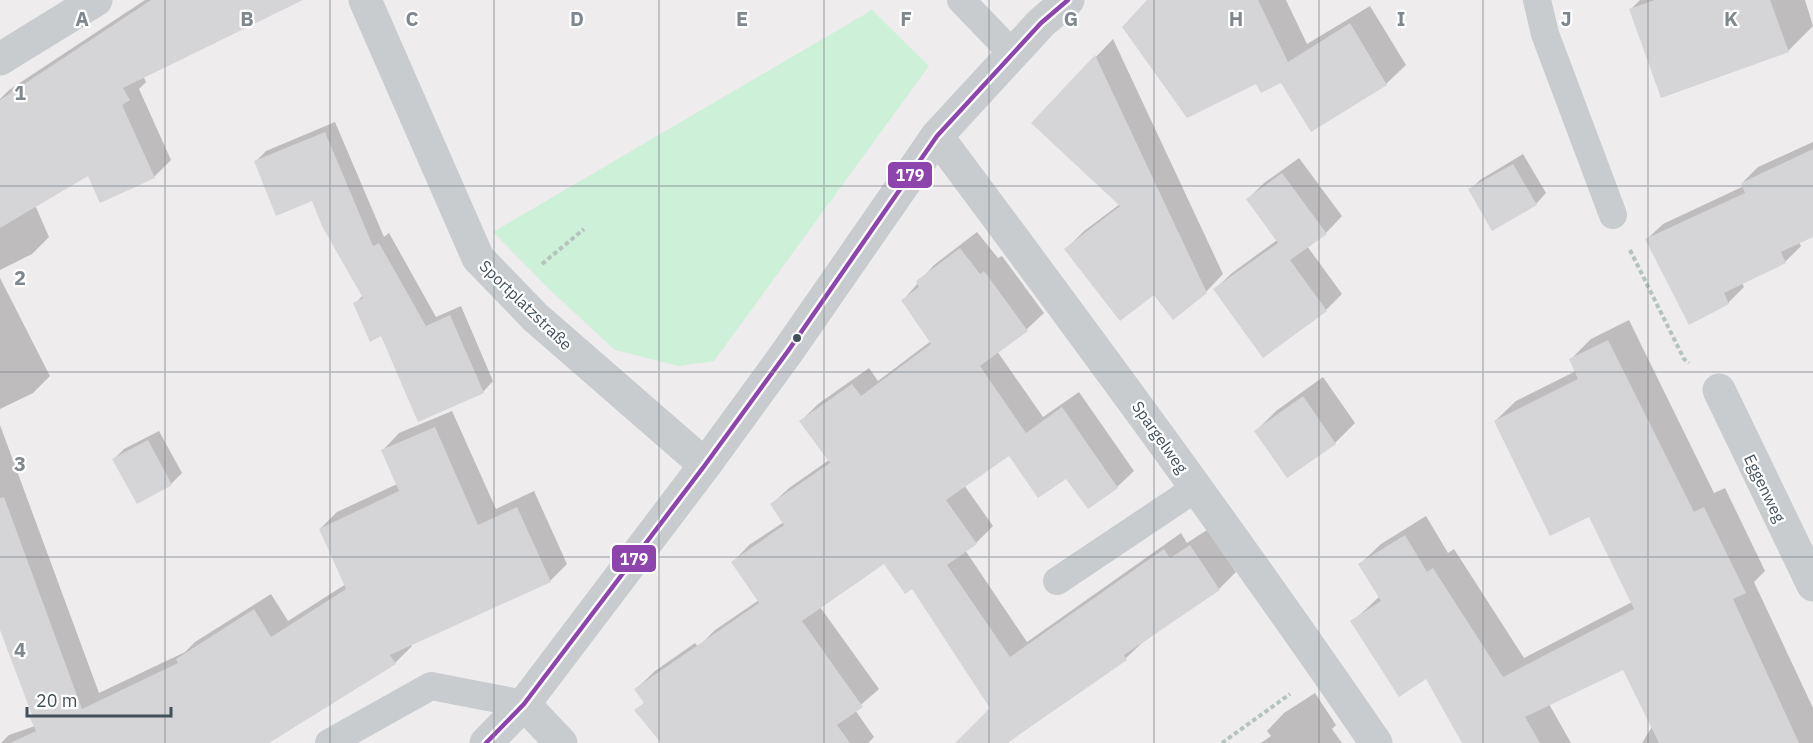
<svg xmlns="http://www.w3.org/2000/svg" width="1813" height="743" font-family="'IBM Plex Sans',sans-serif">
  <style>
    .green { fill: #cdf0d9 }
    .shadow { fill: #0003 }
    .building { fill: #d5d4d7 }
    .lines { fill: none; stroke-linecap: round; stroke-linejoin: round }
    .path { stroke: #b4c3bd; stroke-width: 4; stroke-dasharray: 4.5 3; stroke-linecap: butt }
    .service { stroke: #c8ccce; stroke-width: 28 }
    .minor { stroke: #c8ccce; stroke-width: 33 }
    .bus-1-casing { stroke: #fff; stroke-width: 9 }
    .bus-1 { stroke: #8e44ad; stroke-width: 4.5 }
    .grid { fill: none; stroke: #7e878e; stroke-width: 1.5; stroke-opacity: 0.55 }
    .bus-dot { fill: #42505b; stroke: #fff; stroke-width: 2 }
    .labels { text-anchor: middle; stroke-width: 4.5; stroke-linejoin: round; paint-order: stroke }
    .street-label { font-size: 16px; fill: #42505b; stroke: #fff }
    .grid-label { font-size: 20px; text-anchor: middle; font-weight: bold; fill: #7e878e; stroke: #fff; stroke-width: 4.5; stroke-linejoin: round; paint-order: stroke }
    .line-badge { stroke: #fff; stroke-width: 2 }
    .badge-label { font-size: 16px; text-anchor: middle; font-weight: bold; fill: #fff }
  </style>
  <rect width="100%" height="100%" fill="#eeecec"/>
  <path class="green" d="M 872,10 L 929,66 L 714,361 L 678,366 L 615,350 L 548,288 L 493,232 Z"/>
  <path class="shadow" d="M 145,0 L 298,0 L 143,76 L 146,82 L 139,89 L 171,160 L 154,177 L 89,174 L 35,205 L 49,237 L 32,254 L 0,270 L 0,99 L 9,90 Z
    M 1149,0 L 1286,0 L 1307,44 L 1370,6 L 1406,65 L 1386,84 L 1312,130 L 1282,81 L 1257,82 Z
    M 1640,0 L 1805,0 L 1813,26 L 1788,51 L 1631,9 Z
    M 1113,39 L 1223,274 L 1206,292 L 1154,293 L 1066,249 L 1084,231 L 1120,204 L 1033,123 Z
    M 335,122 L 384,237 L 389,233 L 436,317 L 461,306 L 493,381 L 483,392 L 381,334 L 355,304 L 363,295 L 312,199 L 256,161 L 266,151 Z
    M 1813,142 L 1813,236 L 1799,242 L 1801,246 L 1785,262 L 1742,283 L 1744,287 L 1728,303 L 1689,323 L 1647,239 L 1663,224 L 1744,186 L 1742,183 L 1758,167 Z
    M 1523,154 L 1546,193 L 1536,204 L 1470,190 L 1480,180 Z
    M 1299,158 L 1342,216 L 1326,233 L 1307,246 L 1342,294 L 1326,310 L 1215,289 L 1232,273 L 1277,240 L 1248,199 L 1264,183 Z
    M 977,232 L 998,258 L 1002,256 L 1044,313 L 1027,329 L 997,351 L 1043,417 L 1079,392 L 1134,471 L 1117,487 L 1067,477 L 1009,454 L 964,485 L 993,526 L 976,543 L 965,550 L 1027,642 L 1181,533 L 1187,543 L 1207,530 L 1236,572 L 1219,589 L 1143,642 L 1126,658 L 1007,743 L 957,743 L 991,708 L 912,587 L 885,561 L 820,607 L 879,689 L 855,710 L 874,737 L 868,743 L 663,743 L 636,710 L 645,702 L 636,689 L 655,671 L 695,643 L 698,647 L 715,630 L 759,600 L 733,562 L 749,545 L 784,522 L 772,504 L 789,488 L 829,460 L 801,421 L 818,404 L 869,368 L 878,381 L 931,341 L 903,300 L 934,265 Z
    M 0,278 L 50,376 L 33,393 L 0,409 Z
    M 1629,320 L 1714,493 L 1725,488 L 1765,571 L 1754,582 L 1813,708 L 1813,743 L 1642,743 L 1652,727 L 1623,668 L 1549,704 L 1571,743 L 1464,743 L 1427,677 L 1352,622 L 1380,596 L 1360,564 L 1381,544 L 1426,516 L 1448,553 L 1454,549 L 1524,658 L 1632,602 L 1590,515 L 1495,421 L 1516,401 L 1576,371 L 1571,359 L 1591,339 Z
    M 1323,377 L 1355,423 L 1335,443 L 1256,431 L 1276,411 Z
    M 452,411 L 496,509 L 534,491 L 567,564 L 550,581 L 411,644 L 412,646 L 395,663 L 266,743 L 1,743 L 9,735 L 35,726 L 33,714 L 0,626 L 0,425 L 99,693 L 185,652 L 195,642 L 271,594 L 288,621 L 346,584 L 320,529 L 337,512 L 397,484 L 383,450 L 399,433 Z
    M 159,431 L 182,473 L 171,484 L 137,502 L 114,459 L 124,449 Z
    M 1315,693 L 1336,725 L 1332,729 L 1342,743 L 1261,743 L 1271,736 L 1267,731 L 1284,713 Z"/>
  <path class="building" d="M 151,0 L 303,0 L 123,88 L 130,100 L 122,105 L 155,178 L 100,203 L 88,176 L 0,228 L 0,100 Z
    M 1147,0 L 1258,0 L 1288,62 L 1350,23 L 1387,85 L 1311,132 L 1281,83 L 1261,93 L 1256,84 L 1187,118 L 1122,27 Z
    M 1655,0 L 1770,0 L 1789,52 L 1661,98 L 1629,9 Z
    M 1095,55 L 1207,293 L 1173,320 L 1154,295 L 1120,321 L 1064,249 L 1120,206 L 1031,123 Z
    M 325,132 L 373,246 L 379,243 L 426,326 L 450,315 L 484,393 L 418,422 L 381,336 L 370,342 L 353,303 L 363,298 L 322,226 L 312,201 L 276,216 L 254,161 Z
    M 1813,149 L 1813,237 L 1781,252 L 1786,263 L 1724,293 L 1729,304 L 1689,325 L 1645,239 L 1745,193 L 1741,183 Z
    M 1513,164 L 1537,205 L 1492,231 L 1468,189 Z
    M 1282,173 L 1327,234 L 1290,260 L 1327,311 L 1263,358 L 1213,289 L 1278,243 L 1246,199 Z
    M 960,248 L 980,274 L 984,271 L 1028,331 L 980,366 L 1026,433 L 1062,407 L 1118,488 L 1088,509 L 1066,479 L 1038,498 L 1009,456 L 946,500 L 977,544 L 947,565 L 1010,657 L 1164,549 L 1170,558 L 1190,545 L 1220,590 L 1124,655 L 1127,660 L 1007,743 L 955,743 L 990,708 L 912,589 L 905,594 L 884,564 L 802,621 L 863,707 L 837,725 L 850,743 L 661,743 L 634,710 L 644,703 L 634,689 L 759,603 L 731,562 L 784,525 L 770,504 L 830,463 L 799,421 L 852,384 L 861,396 L 931,344 L 901,300 L 919,287 L 916,281 Z
    M 1608,340 L 1694,512 L 1704,507 L 1746,593 L 1733,599 L 1799,743 L 1659,743 L 1623,670 L 1525,717 L 1540,743 L 1462,743 L 1426,679 L 1399,697 L 1350,621 L 1381,601 L 1358,564 L 1405,535 L 1427,572 L 1433,568 L 1503,677 L 1634,609 L 1589,517 L 1550,536 L 1494,421 L 1578,379 L 1569,359 Z
    M 1303,396 L 1336,444 L 1287,478 L 1254,431 Z
    M 435,427 L 478,525 L 517,507 L 551,582 L 390,655 L 396,664 L 269,743 L 10,743 L 36,731 L 29,716 L 32,715 L 0,630 L 0,498 L 4,497 L 82,709 L 178,663 L 176,659 L 254,609 L 271,637 L 346,589 L 319,529 L 399,491 L 381,450 Z
    M 148,440 L 172,485 L 137,504 L 112,459 Z"/>
  <g class="lines">
    <path class="path" d="M 1630,250 L 1684,359 L 1689,363
      M 542,264 L 584,229
      M 1222,743 L 1290,694"/>
    <path class="service" d="M 961,0 L 1013,54
      M 1537,0 L 1545,34 L 1613,215
      M 1057,581 L 1196,488
      M 329,743 L 431,686 L 524,704"/>
    <path class="minor" d="M 365,0 L 478,258 L 535,317 L 705,465
      M 0,59 L 96,0
      M 937,136 C 1086,336 1235,537 1376,743
      M 1719,390 L 1813,585
      M 524,704 L 561,743
      M 486,743 L 524,704 L 705,465 L 788,351 L 937,136 L 1041,23 L 1068,0"/>
    <g class="bus-1-casing">
      <path id="bus-1" d="M 486,743 L 524,704 L 705,465 L 788,351 L 937,136 L 1041,23 L 1068,0"/>
    </g>
    <use href="#bus-1" class="bus-1"/>
  </g>
  <path class="grid" d="M 165,0 L 165,743M 330,0 L 330,743M 494,0 L 494,743M 659,0 L 659,743M 824,0 L 824,743M 989,0 L 989,743M 1154,0 L 1154,743M 1319,0 L 1319,743M 1483,0 L 1483,743M 1648,0 L 1648,743M 0,186 L 1813,186M 0,372 L 1813,372M 0,557 L 1813,557"/>
  <circle class="bus-dot" cx="797" cy="338" r="5"/>
  <g class="labels">
    <g class="street-label">
      <text transform="translate(526 305) rotate(44)" y="6">Sportplatzstraße</text>
      <text transform="translate(1160 437) rotate(55)" y="6">Spargelweg</text>
      <text transform="translate(1765 488) rotate(64)" y="6">Eggenweg</text>
    </g>
  </g>
  <g class="grid-label">
    <text x="82" y="26">A</text>
    <text x="247" y="26">B</text>
    <text x="412" y="26">C</text>
    <text x="577" y="26">D</text>
    <text x="742" y="26">E</text>
    <text x="906" y="26">F</text>
    <text x="1071" y="26">G</text>
    <text x="1236" y="26">H</text>
    <text x="1401" y="26">I</text>
    <text x="1566" y="26">J</text>
    <text x="1731" y="26">K</text>
    <text x="20" y="100">1</text>
    <text x="20" y="285">2</text>
    <text x="20" y="471">3</text>
    <text x="20" y="657">4</text>
  </g>
  <g class="line-badge">
    <rect x="887" y="161" width="46" height="28" rx="6" fill="#8e44ad"/>
    <rect x="611" y="544" width="46" height="29" rx="6" fill="#8e44ad"/>
  </g>
  <g class="badge-label">
    <text x="910" y="181">179</text>
    <text x="634" y="565">179</text>
  </g>
  <path d="M27 707v9h144v-9" fill="none" stroke="#42505b" stroke-width="3"/>
  <text x="36" y="707" font-size="18" fill="#42505b" stroke="#ffffff" stroke-width="4.5" paint-order="stroke">20 m</text>
</svg>
